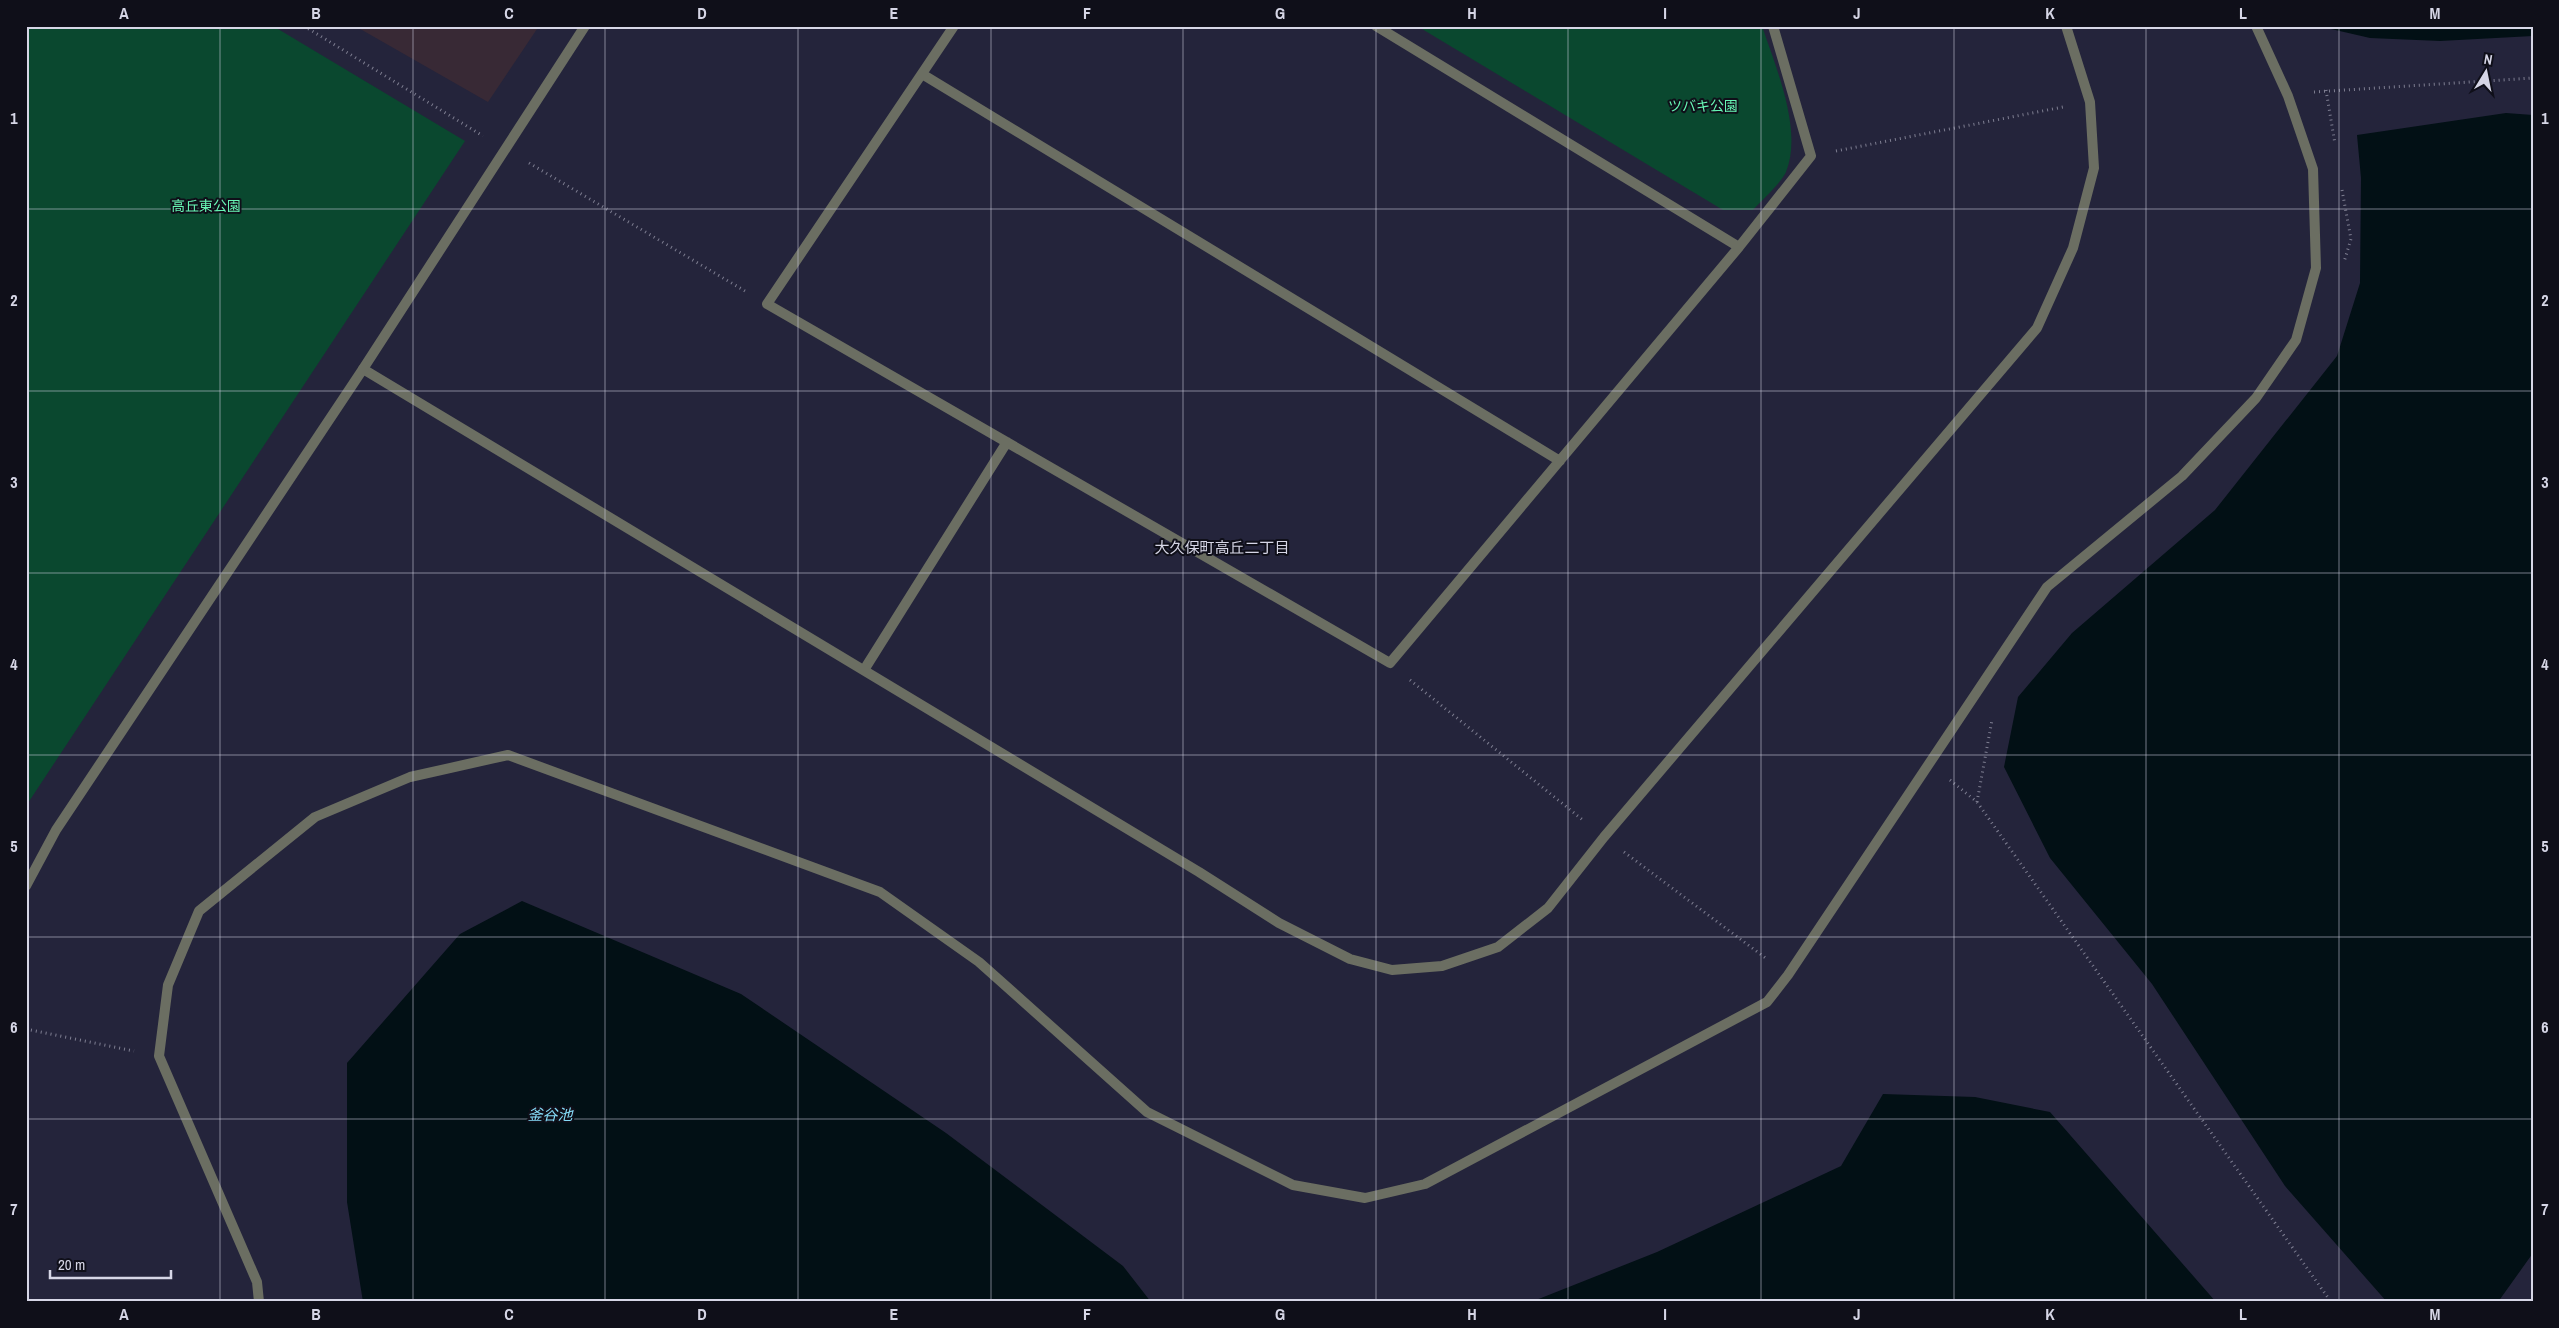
<svg xmlns="http://www.w3.org/2000/svg" width="2559" height="1328" font-family="'Archivo Narrow','Noto Sans JP',sans-serif">
  <style>
    .education { fill: #382935 }
    .green { fill: #0a482f }
    .water { fill: #021015 }
    .lines { fill: none; stroke-linecap: round; stroke-linejoin: round }
    .path { stroke: #7e7e91; stroke-width: 3; stroke-dasharray: 1 4; stroke-linecap: butt }
    .minor { stroke: #6b6e62; stroke-width: 10 }
    .tertiary { stroke: #6b6e62; stroke-width: 10 }
    .grid { fill: none; stroke: #d6d6e6; stroke-width: 1; stroke-opacity: 0.55 }
    .labels { text-anchor: middle; stroke-width: 4; stroke-linejoin: round; paint-order: stroke }
    .park-label { font-size: 14px; fill: #68f6b5; stroke: #0f0f19 }
    .neighbourhood-label { font-size: 15px; fill: #d6d6e6; stroke: #0f0f19 }
    .water-label { font-size: 15px; font-style: italic; fill: #86ddf9; stroke: #0f0f19 }
    .neatline { fill: none; stroke: #d6d6e6; stroke-width: 2 }
    .grid-label { font-size: 16px; text-anchor: middle; font-weight: bold; fill: #d6d6e6 }
  </style>
  <rect width="100%" height="100%" fill="#24243b"/>
  <path class="education" d="M 355,26 L 539,26 L 488,102 Z"/>
  <path class="green" d="M 26,26 L 273,26 L 465,141 L 26,806 Z
    M 1417,26 L 1762,26 C 1776,68 1803,130 1786,172 C 1781,183 1762,200 1753,210 L 1723,210 Z"/>
  <path class="water" d="M 2318,26 L 2533,26 L 2533,36 L 2440,41 L 2370,38 Z
    M 2506,113 L 2533,115 L 2533,1253 L 2498,1302 L 2387,1302 L 2285,1186 L 2152,984 L 2050,858 L 2004,767 L 2018,697 L 2072,633 L 2215,510 L 2337,356 L 2360,283 L 2361,178 L 2357,135 Z
    M 522,901 L 741,994 L 946,1133 L 1123,1266 L 1151,1302 L 363,1302 L 347,1202 L 347,1063 L 460,934 Z
    M 1883,1094 L 1975,1097 L 2050,1112 L 2216,1302 L 1531,1302 L 1657,1252 L 1841,1166 Z"/>
  <g class="lines">
    <path class="path" d="M 304,26 L 483,136
      M 2326,90 L 2335,144
      M 2314,92 L 2533,78
      M 1836,151 L 2063,107
      M 529,163 L 745,291
      M 2342,190 L 2351,239 L 2344,262
      M 1410,680 L 1584,821
      M 1950,780 L 1977,802 L 2331,1302
      M 1977,802 L 1992,720
      M 1624,852 L 1767,959
      M 26,1029 L 134,1051"/>
    <path class="minor" d="M 954,26 L 767,304 L 1390,663 L 1739,247 L 1376,26
      M 922,74 L 1560,461
      M 1739,247 L 1811,156 L 1773,26
      M 363,369 L 1199,872 L 1279,923 L 1350,959 L 1392,970 L 1442,966 L 1498,947 L 1548,908 L 1604,837 L 2037,328 L 2073,248 L 2094,168 L 2090,102 L 2066,26
      M 864,670 L 1007,442
      M 259,1302 L 257,1282 L 159,1056 L 168,985 L 199,911 L 315,817 L 410,777 L 508,755 L 880,892 L 979,962 L 1147,1112 L 1293,1185 L 1365,1198 L 1425,1184 L 1767,1002 L 1788,975 L 2047,587 L 2182,476 L 2256,398 L 2296,340 L 2316,268 L 2313,169 L 2288,96 L 2256,26"/>
    <path class="tertiary" d="M 26,886 L 56,830 L 363,369 L 585,26"/>
  </g>
  <path class="grid" d="M 220,26 L 220,1302M 413,26 L 413,1302M 605,26 L 605,1302M 798,26 L 798,1302M 991,26 L 991,1302M 1183,26 L 1183,1302M 1376,26 L 1376,1302M 1568,26 L 1568,1302M 1761,26 L 1761,1302M 1954,26 L 1954,1302M 2146,26 L 2146,1302M 2339,26 L 2339,1302M 26,209 L 2533,209M 26,391 L 2533,391M 26,573 L 2533,573M 26,755 L 2533,755M 26,937 L 2533,937M 26,1119 L 2533,1119"/>
  <g class="labels">
    <g class="park-label">
      <text x="1703" y="111">ツバキ公園</text>
      <text x="206" y="211">高丘東公園</text>
    </g>
    <g class="neighbourhood-label">
      <text x="1222" y="553">大久保町高丘二丁目</text>
    </g>
    <g class="water-label">
      <text x="550" y="1120">釜谷池</text>
    </g>
  </g>
  <rect width="2559" height="1328" fill="none" stroke="#0f0f19" stroke-width="55"/>
  <g transform="translate(2486 72) rotate(10)" stroke="#0f0f19" stroke-width="4" paint-order="stroke">
  <path d="M0-4L9 19L0 12L-9 19Z" fill="#d6d6e6"/>
  <text y="-8" font-size="14" font-weight="bold" text-anchor="middle" fill="#d6d6e6">N</text>
  </g>
  <path d="M50 1270v8h121v-8" fill="none" stroke="#d6d6e6" stroke-width="2.5"/>
  <text x="58" y="1270" font-size="15" fill="#d6d6e6" stroke="#0f0f19" stroke-width="4" paint-order="stroke">20 m</text>
  <rect x="28" y="28" width="2504" height="1272" class="neatline"/>
  <g class="grid-label">
    <text x="124" y="19">A</text>
    <text x="316" y="19">B</text>
    <text x="509" y="19">C</text>
    <text x="702" y="19">D</text>
    <text x="894" y="19">E</text>
    <text x="1087" y="19">F</text>
    <text x="1280" y="19">G</text>
    <text x="1472" y="19">H</text>
    <text x="1665" y="19">I</text>
    <text x="1857" y="19">J</text>
    <text x="2050" y="19">K</text>
    <text x="2243" y="19">L</text>
    <text x="2435" y="19">M</text>
    <text x="14" y="124">1</text>
    <text x="2545" y="124">1</text>
    <text x="14" y="306">2</text>
    <text x="2545" y="306">2</text>
    <text x="14" y="488">3</text>
    <text x="2545" y="488">3</text>
    <text x="14" y="670">4</text>
    <text x="2545" y="670">4</text>
    <text x="14" y="852">5</text>
    <text x="2545" y="852">5</text>
    <text x="14" y="1033">6</text>
    <text x="2545" y="1033">6</text>
    <text x="14" y="1215">7</text>
    <text x="2545" y="1215">7</text>
    <text x="124" y="1320">A</text>
    <text x="316" y="1320">B</text>
    <text x="509" y="1320">C</text>
    <text x="702" y="1320">D</text>
    <text x="894" y="1320">E</text>
    <text x="1087" y="1320">F</text>
    <text x="1280" y="1320">G</text>
    <text x="1472" y="1320">H</text>
    <text x="1665" y="1320">I</text>
    <text x="1857" y="1320">J</text>
    <text x="2050" y="1320">K</text>
    <text x="2243" y="1320">L</text>
    <text x="2435" y="1320">M</text>
  </g>
</svg>
